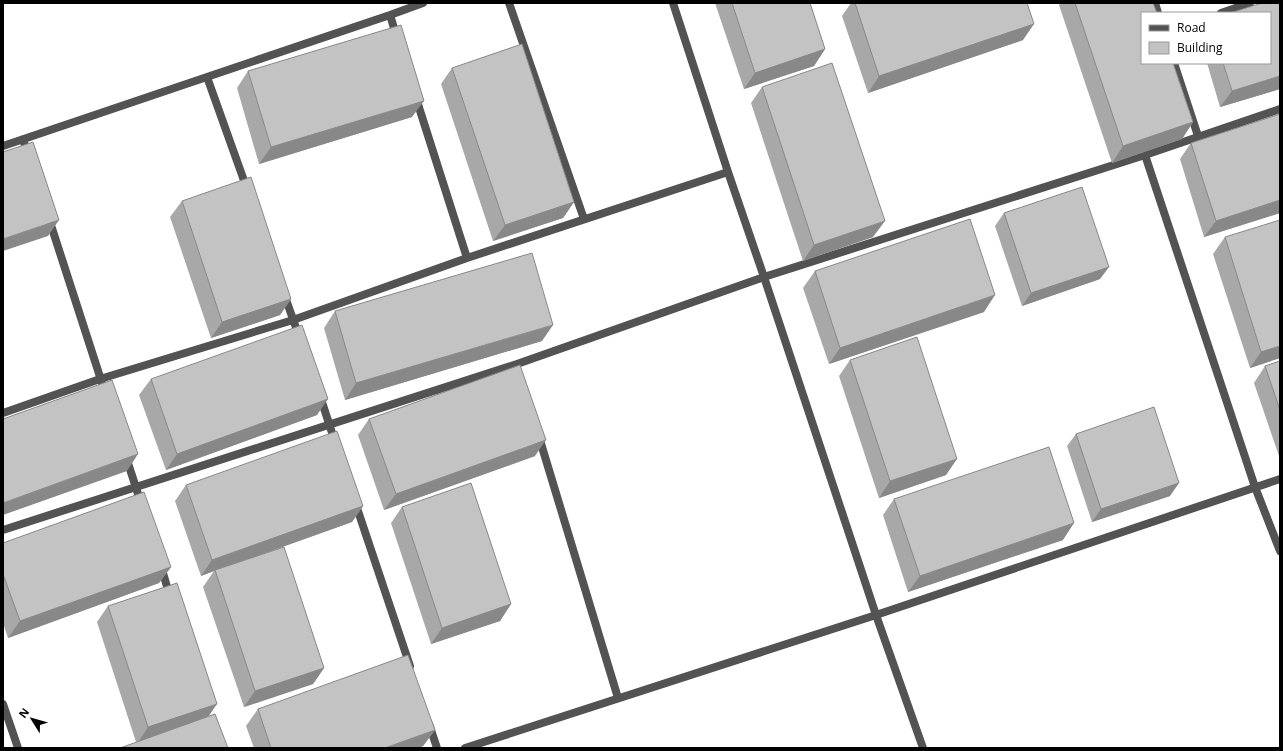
<svg xmlns="http://www.w3.org/2000/svg" width="1283" height="751" font-family="'Open Sans',sans-serif">
  <style>
    .lines { fill: none; stroke-linecap: round; stroke-linejoin: round }
    .minor { stroke: #535353; stroke-width: 8 }
    .wall { fill: #a8a8a8 }
    .shaded-wall { fill: #888 }
    .building { fill: #c3c3c3; stroke: #888 }
  </style>
  <rect width="100%" height="100%" fill="#fff"/>
  <g class="lines">
    <path class="minor" d="M 509,3 L 584,219
      M 673,3 L 728,172 L 764,277 L 876,615 L 923,748
      M 1155,3 L 1158,13
      M 1221,13 L 1250,3
      M 390,15 L 397,38
      M 1174,63 L 1198,136
      M 207,77 L 247,189
      M 416,98 L 467,258
      M 23,139 L 28,155
      M 3,146 L 390,15 L 423,3
      M 1145,155 L 1255,487 L 1280,551
      M 49,219 L 102,383
      M 284,294 L 299,336
      M 320,396 L 335,442
      M 3,413 L 100,379 L 293,320 L 467,258 L 728,172
      M 539,437 L 618,698
      M 126,457 L 141,503
      M 355,502 L 410,666
      M 3,530 L 517,364 L 764,277 L 1145,155 L 1280,109
      M 161,566 L 170,597
      M 3,704 L 18,748
      M 429,724 L 437,748
      M 465,748 L 876,615 L 1280,479"/>
  </g>
  <path class="wall" d="M 715,3 L 810,3 L 825,49 L 814,66 L 744,89 Z
    M 851,3 L 1027,3 L 1023,40 L 868,93 L 842,16 Z
    M 1061,3 L 1153,3 L 1193,122 L 1182,139 L 1112,163 L 1059,5 Z
    M 1207,63 L 1270,63 L 1280,89 L 1220,107 Z
    M 452,68 L 574,202 L 563,218 L 493,241 L 441,84 Z
    M 248,71 L 412,117 L 259,164 L 237,88 Z
    M 762,87 L 873,237 L 803,261 L 751,103 Z
    M 1280,114 L 1280,213 L 1204,237 L 1180,159 L 1191,143 Z
    M 182,201 L 291,299 L 280,315 L 211,338 L 170,217 Z
    M 1004,213 L 1100,279 L 1022,306 L 995,226 Z
    M 1225,237 L 1280,358 L 1250,368 L 1213,254 Z
    M 815,271 L 984,312 L 829,364 L 803,288 Z
    M 335,311 L 542,341 L 345,400 L 324,328 Z
    M 850,360 L 946,475 L 879,498 L 839,376 Z
    M 1280,361 L 1280,459 L 1254,383 L 1265,366 Z
    M 151,379 L 317,415 L 166,470 L 139,395 Z
    M 369,419 L 535,456 L 384,510 L 358,435 Z
    M 1076,434 L 1170,496 L 1092,522 L 1067,446 Z
    M 186,485 L 363,506 L 352,522 L 260,555 L 324,668 L 313,684 L 244,707 L 203,587 L 214,571 L 201,576 L 175,501 Z
    M 894,499 L 1063,540 L 908,592 L 883,515 Z
    M 402,507 L 511,604 L 500,621 L 431,644 L 391,523 Z
    M 3,543 L 171,567 L 159,583 L 8,638 L 3,623 Z
    M 108,606 L 209,716 L 136,742 L 97,622 Z
    M 258,709 L 435,730 L 423,746 L 419,748 L 254,748 L 246,726 Z"/>
  <path class="shaded-wall" d="M 1034,24 L 1023,40 L 868,93 L 879,76 Z
    M 825,49 L 814,66 L 744,89 L 755,73 Z
    M 1280,76 L 1280,89 L 1220,107 L 1232,91 Z
    M 424,101 L 412,117 L 259,164 L 271,147 Z
    M 1193,122 L 1182,139 L 1112,163 L 1123,146 Z
    M 1280,200 L 1280,213 L 1204,237 L 1216,221 Z
    M 574,202 L 563,218 L 493,241 L 505,225 Z
    M 59,220 L 48,236 L 3,251 L 3,239 Z
    M 885,221 L 873,237 L 803,261 L 814,245 Z
    M 1109,267 L 1100,279 L 1022,306 L 1031,293 Z
    M 995,295 L 984,312 L 829,364 L 840,348 Z
    M 291,299 L 280,315 L 211,338 L 222,322 Z
    M 553,325 L 542,341 L 345,400 L 356,383 Z
    M 1280,346 L 1280,358 L 1250,368 L 1261,352 Z
    M 328,399 L 317,415 L 166,470 L 177,454 Z
    M 546,440 L 535,456 L 384,510 L 396,494 Z
    M 138,454 L 127,471 L 3,515 L 3,503 Z
    M 957,459 L 946,475 L 879,498 L 890,481 Z
    M 1179,483 L 1170,496 L 1092,522 L 1101,509 Z
    M 363,506 L 352,522 L 215,571 L 215,570 L 214,571 L 201,576 L 212,560 Z
    M 1074,523 L 1063,540 L 908,592 L 920,576 Z
    M 171,567 L 159,583 L 8,638 L 20,621 Z
    M 511,604 L 500,621 L 431,644 L 442,628 Z
    M 324,668 L 313,684 L 244,707 L 255,691 Z
    M 217,704 L 206,720 L 137,744 L 148,727 Z
    M 435,730 L 423,746 L 419,748 L 385,748 Z"/>
  <path class="building" d="M 732,3 L 810,3 L 825,49 L 755,73 Z
    M 855,3 L 1027,3 L 1034,24 L 879,76 Z
    M 1075,3 L 1153,3 L 1157,13 L 1142,13 L 1142,63 L 1173,63 L 1193,122 L 1123,146 Z
    M 1262,3 L 1280,3 L 1280,76 L 1232,91 L 1223,63 L 1270,63 L 1270,13 L 1230,13 Z
    M 401,25 L 424,101 L 271,147 L 248,71 Z
    M 522,44 L 574,202 L 505,225 L 452,68 Z
    M 832,63 L 885,221 L 814,245 L 762,87 Z
    M 1280,114 L 1280,200 L 1216,221 L 1191,143 Z
    M 33,142 L 59,220 L 3,239 L 3,152 Z
    M 251,177 L 291,299 L 222,322 L 182,201 Z
    M 1082,187 L 1109,267 L 1031,293 L 1004,213 Z
    M 970,219 L 995,295 L 840,348 L 815,271 Z
    M 1280,220 L 1280,346 L 1261,352 L 1225,237 Z
    M 532,253 L 553,325 L 356,383 L 335,311 Z
    M 302,325 L 328,399 L 177,454 L 151,379 Z
    M 917,337 L 957,459 L 890,481 L 850,360 Z
    M 1280,361 L 1280,410 L 1265,366 Z
    M 520,365 L 546,440 L 396,494 L 369,419 Z
    M 112,380 L 138,454 L 3,503 L 3,419 Z
    M 1154,407 L 1179,483 L 1101,509 L 1076,434 Z
    M 337,431 L 363,506 L 212,560 L 186,485 Z
    M 1049,447 L 1074,523 L 920,576 L 894,499 Z
    M 471,483 L 511,604 L 442,628 L 402,507 Z
    M 144,492 L 171,567 L 20,621 L 3,574 L 3,543 Z
    M 284,547 L 324,668 L 255,691 L 215,570 Z
    M 177,583 L 217,704 L 148,727 L 108,606 Z
    M 408,655 L 435,730 L 385,748 L 271,748 L 258,709 Z
    M 215,714 L 228,748 L 120,748 Z"/>
  <rect width="1283" height="751" fill="none" stroke="#000000" stroke-width="8"/>
  <rect x="1141" y="12" width="130" height="52" fill="#ffffff" stroke="#999999"/>
  <rect x="1149" y="25" width="20" height="6" fill="#535353" stroke="#999999"/>
  <text x="1177" y="32" font-size="12" fill="#000000">Road</text>
  <rect x="1149" y="42" width="20" height="12" fill="#c3c3c3" stroke="#999999"/>
  <text x="1177" y="52" font-size="12" fill="#000000">Building</text>
  <g transform="translate(32 719) rotate(307)" stroke="#ffffff" stroke-width="3" paint-order="stroke">
  <path d="M0-3L7 15L0 10L-7 15Z" fill="#000000"/>
  <text y="-6" font-size="11" font-weight="bold" text-anchor="middle" fill="#000000">N</text>
  </g>
</svg>
